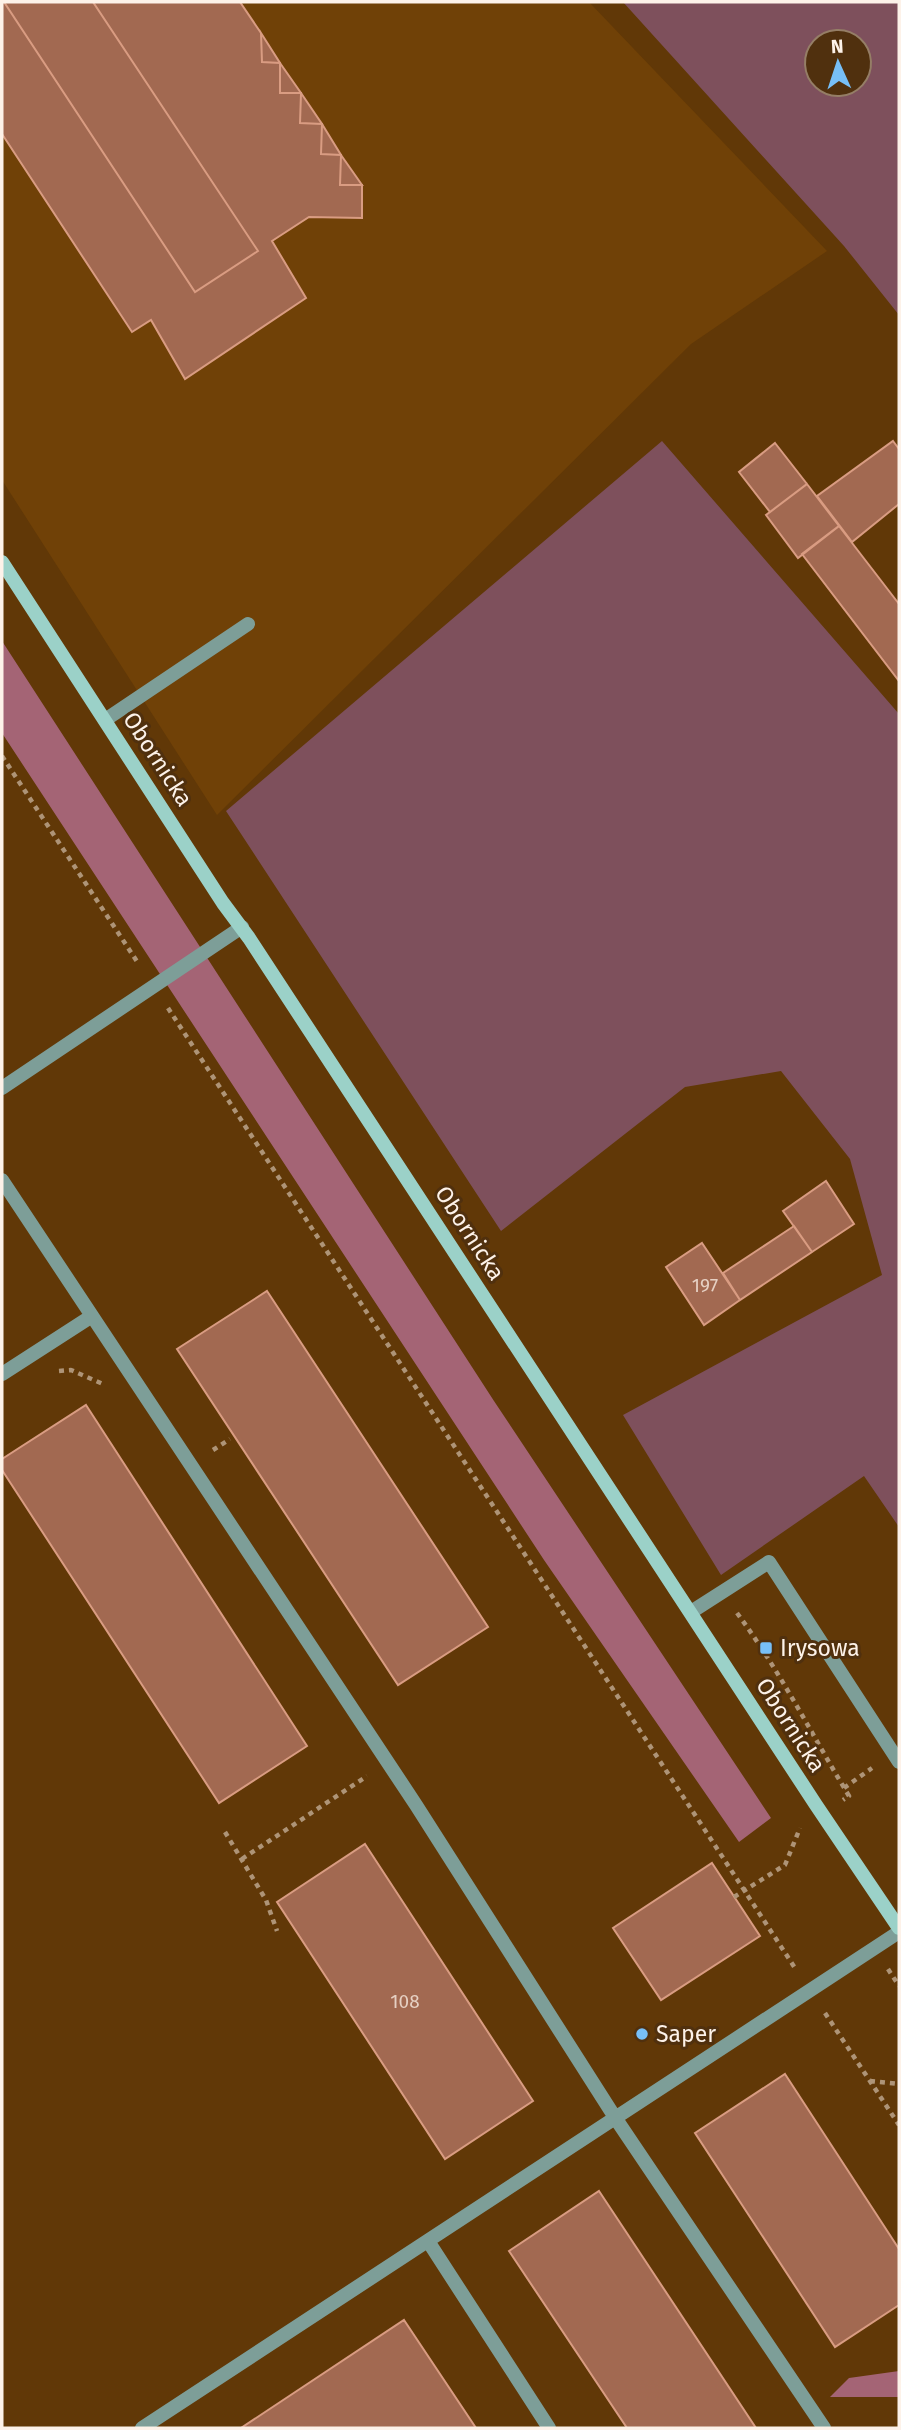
<svg xmlns="http://www.w3.org/2000/svg" width="901" height="2430" font-family="'Fira Sans',sans-serif">
  <style>
    .built { fill: #704107 }
    .green { fill: #7e505c; fill-rule: evenodd }
    .forest { fill: #a46475 }
    .building { fill: #a26951; stroke: #d99c82; stroke-width: 2 }
    .lines { fill: none; stroke-linecap: round; stroke-linejoin: round }
    .path { stroke: #ae9477; stroke-width: 4.5; stroke-dasharray: 5 5; stroke-linecap: butt }
    .service { stroke: #7d9e98; stroke-width: 14 }
    .secondary { stroke: #9bd1c8; stroke-width: 14 }
    .poi-dot { fill: #77bff7; stroke: #50300e; stroke-width: 2.5 }
    .labels { text-anchor: middle; stroke-width: 6; stroke-linejoin: round; paint-order: stroke }
    .number-label { font-size: 19px; fill: #e6d0c3 }
    .street-label { font-size: 23px; fill: #fdf2e9; stroke: #50300e }
    .poi-label { font-size: 23px; fill: #fdf2e9; stroke: #50300e; text-anchor: start }
  </style>
  <rect width="100%" height="100%" fill="#613807"/>
  <path class="built" d="M 2,2 L 589,2 L 827,251 L 691,344 L 217,815 L 2,480 Z"/>
  <path class="green" d="M 623,2 L 899,2 L 899,315 L 844,246 ZM 817,42 L 859,42 L 859,84 L 817,84 Z
    M 662,441 L 899,714 L 899,1527 L 864,1476 L 721,1575 L 623,1415 L 882,1275 L 850,1159 L 781,1071 L 685,1087 L 501,1231 L 226,811 Z"/>
  <path class="forest" d="M 2,641 L 494,1401 L 771,1818 L 739,1842 L 544,1560 L 2,733 Z
    M 899,2371 L 899,2397 L 830,2397 L 849,2378 Z"/>
  <path class="building" d="M 2,2 L 4,2 L 195,292 L 258,251 L 93,2 L 240,2 L 261,33 L 262,62 L 280,63 L 280,93 L 301,93 L 300,123 L 322,124 L 321,154 L 341,155 L 340,185 L 362,185 L 362,218 L 309,217 L 272,241 L 306,298 L 185,379 L 151,320 L 132,332 L 2,134 Z
    M 4,2 L 93,2 L 258,251 L 195,292 Z
    M 261,33 L 280,63 L 262,62 Z
    M 280,63 L 301,93 L 280,93 Z
    M 301,93 L 322,124 L 300,123 Z
    M 322,124 L 341,155 L 321,154 Z
    M 341,155 L 362,185 L 340,185 Z
    M 893,441 L 899,449 L 899,504 L 852,542 L 817,496 Z
    M 775,443 L 807,484 L 770,512 L 739,472 Z
    M 807,484 L 839,526 L 798,558 L 766,515 Z
    M 839,526 L 899,604 L 899,681 L 802,554 Z
    M 826,1181 L 854,1224 L 812,1252 L 783,1211 Z
    M 794,1226 L 812,1252 L 740,1300 L 723,1273 Z
    M 702,1243 L 740,1300 L 704,1325 L 666,1267 Z
    M 267,1291 L 488,1627 L 398,1685 L 177,1349 Z
    M 86,1405 L 307,1746 L 219,1803 L 2,1470 L 2,1459 Z
    M 365,1844 L 533,2101 L 445,2159 L 277,1902 Z
    M 712,1863 L 760,1936 L 661,2000 L 613,1928 Z
    M 785,2074 L 899,2249 L 899,2305 L 835,2347 L 695,2133 Z
    M 599,2191 L 756,2428 L 627,2428 L 509,2251 Z
    M 404,2320 L 476,2428 L 241,2428 Z"/>
  <g class="lines">
    <path class="path" d="M 2,756 L 138,963
      M 168,1008 L 795,1968
      M 59,1371 L 71,1370 L 103,1384
      M 213,1450 L 230,1439
      M 737,1613 C 780,1671 812,1735 849,1796 L 843,1800
      M 844,1788 L 872,1768
      M 225,1832 L 266,1900 L 277,1931
      M 242,1859 L 367,1776
      M 734,1897 L 785,1865 L 800,1828
      M 888,1969 L 899,1986
      M 825,2013 L 899,2125
      M 870,2081 L 899,2084"/>
    <path class="service" d="M 105,720 L 248,624
      M 2,1088 L 242,927
      M 2,1180 L 416,1805 L 616,2119 L 824,2428
      M 2,1374 L 92,1316
      M 691,1612 L 769,1562 L 899,1762
      M 428,2241 L 549,2428
      M 142,2428 L 899,1932"/>
    <path class="secondary" d="M 2,562 L 223,903 L 249,938 L 816,1805 L 899,1928"/>
  </g>
  <g class="poi-dot">
    <rect x="759" y="1641" width="14" height="14" rx="3.5"/>
    <circle cx="642" cy="2034" r="7"/>
  </g>
  <g class="labels">
    <g class="number-label">
      <text x="705" y="1292">197</text>
      <text x="405" y="2008">108</text>
    </g>
    <g class="street-label">
      <text transform="translate(158 759) rotate(57)" y="8">Obornicka</text>
      <text transform="translate(470 1233) rotate(57)" y="8">Obornicka</text>
      <text transform="translate(791 1725) rotate(57)" y="8">Obornicka</text>
    </g>
    <g class="poi-label">
      <text x="780" y="1656">Irysowa</text>
      <text x="656" y="2042">Saper</text>
    </g>
  </g>
  <rect width="901" height="2430" fill="none" stroke="#fdf2e9" stroke-width="7"/>
  <g transform="translate(838 63) rotate(357)"><circle r="33" fill="#50300e" stroke="#957e66" stroke-width="2"/>
  <path d="M0-5L12 26L0 18L-12 26Z" fill="#77bff7"/>
  <text y="-10" font-size="19" font-weight="bold" text-anchor="middle" fill="#fdf2e9">N</text>
  </g>
</svg>
